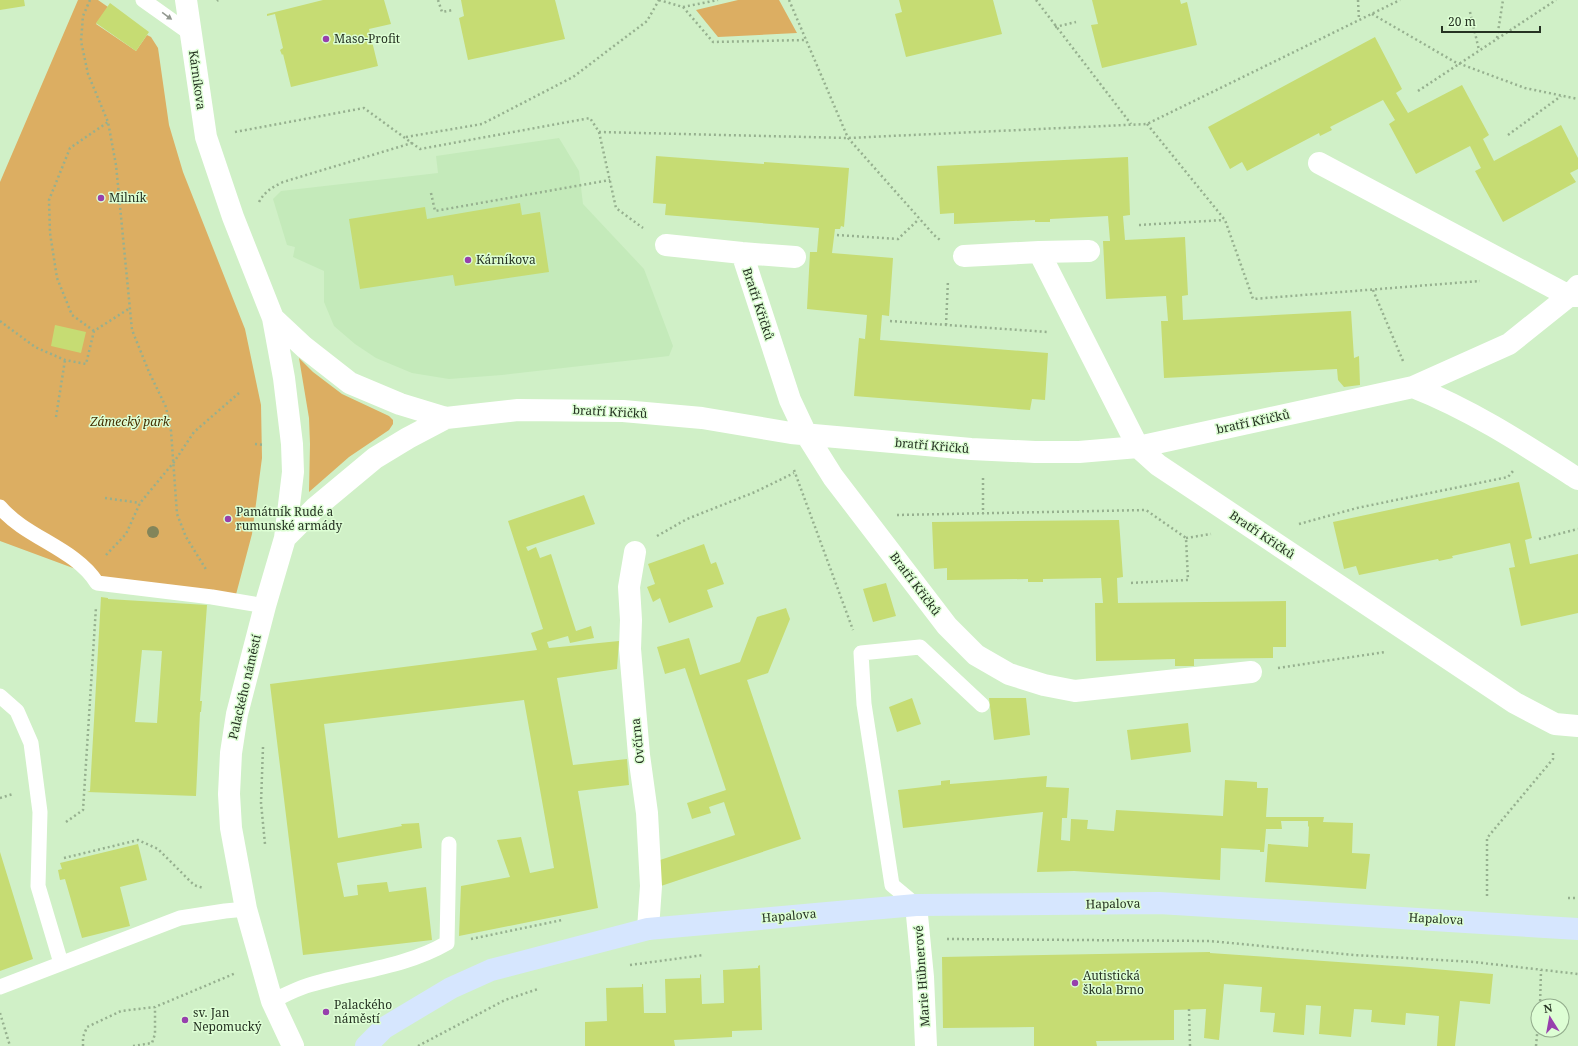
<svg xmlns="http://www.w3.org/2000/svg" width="1578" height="1046" font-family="'Noto Serif',serif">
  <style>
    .built { fill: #c4eaba }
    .green { fill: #dcae62 }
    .building { fill: #c6dc73; fill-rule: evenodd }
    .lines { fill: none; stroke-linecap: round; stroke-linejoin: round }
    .path { stroke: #96b08f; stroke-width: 2.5; stroke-dasharray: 2 3; stroke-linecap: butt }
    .lane { stroke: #fff; stroke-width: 15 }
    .street { stroke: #fff; stroke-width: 22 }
    .secondary { stroke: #d6e6fe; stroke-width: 22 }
    .tree { fill: #83855a }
    .oneway { fill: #929890 }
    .poi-dot { fill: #9740ad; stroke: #ddfed4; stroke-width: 1.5 }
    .labels { text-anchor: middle; stroke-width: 3; stroke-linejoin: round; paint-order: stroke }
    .poi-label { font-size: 12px; fill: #253222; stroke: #ddfed4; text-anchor: start }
    .street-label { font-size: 12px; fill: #253222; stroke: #ddfed4 }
    .park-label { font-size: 12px; font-style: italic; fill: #442e01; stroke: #ddfed4 }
  </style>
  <rect width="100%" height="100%" fill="#d0f0c7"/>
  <path class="built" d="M 559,138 L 579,171 L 583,204 L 644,269 L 673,346 L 669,356 L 502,375 L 449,379 L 412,373 L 376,358 L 355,344 L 334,326 L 324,302 L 324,271 L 293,257 L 295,247 L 287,245 L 273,199 L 281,191 L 438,173 L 436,156 Z"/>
  <path class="green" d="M 78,0 L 98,0 L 108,7 L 96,24 L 136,51 L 147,35 L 151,37 L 158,48 L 169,125 L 183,172 L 245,329 L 261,405 L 262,458 L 252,534 L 234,602 L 100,581 L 91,572 L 73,568 L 0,541 L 0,182 Z
    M 738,0 L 779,0 L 797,33 L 718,37 L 696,10 Z
    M 299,358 L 313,372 L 342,394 L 389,416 L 393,420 L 393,424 L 389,430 L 349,457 L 309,492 L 310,444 L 309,418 Z"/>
  <path class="building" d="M 0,0 L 24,0 L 25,6 L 0,10 Z
    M 323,0 L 384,0 L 391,24 L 369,29 L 378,66 L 291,87 L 283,54 L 282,55 L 280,50 L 283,48 L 275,14 L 267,16 L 267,14 Z
    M 461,0 L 555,0 L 565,39 L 468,60 L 459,18 L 464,16 Z
    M 899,0 L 993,0 L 1002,34 L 906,57 L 895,14 L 902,12 Z
    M 1092,0 L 1180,0 L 1181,4 L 1187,2 L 1197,45 L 1102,68 L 1091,25 L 1098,24 Z
    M 110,3 L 149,32 L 136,51 L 96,23 Z
    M 1375,37 L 1402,89 L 1396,93 L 1408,113 L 1462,85 L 1489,135 L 1483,139 L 1494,161 L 1561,125 L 1578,158 L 1578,169 L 1570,173 L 1576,182 L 1503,222 L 1475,171 L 1481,168 L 1470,146 L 1416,174 L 1389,124 L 1395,120 L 1383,100 L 1330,127 L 1332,130 L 1320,136 L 1319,133 L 1247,171 L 1242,162 L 1230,169 L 1208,127 Z
    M 656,156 L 764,164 L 764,162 L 849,168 L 844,227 L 841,226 L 840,229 L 835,229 L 832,253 L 893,258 L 889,316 L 882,315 L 880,340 L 1048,353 L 1045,400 L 1032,399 L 1030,410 L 854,396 L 859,338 L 865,339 L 867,315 L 807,309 L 810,252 L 817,252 L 819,228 L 665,215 L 666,204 L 653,203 Z
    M 1128,157 L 1130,215 L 1123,216 L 1125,240 L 1185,237 L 1188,295 L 1182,296 L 1183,320 L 1351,311 L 1354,358 L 1359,356 L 1360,385 L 1344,387 L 1338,380 L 1337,369 L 1164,378 L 1161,321 L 1168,321 L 1166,296 L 1106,299 L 1103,241 L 1110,241 L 1108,216 L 1050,219 L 1050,222 L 1035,222 L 1035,220 L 954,224 L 954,213 L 940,214 L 937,166 Z
    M 520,203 L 522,215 L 540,212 L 549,272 L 455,286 L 453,275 L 360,289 L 349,219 L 425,207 L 427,219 Z
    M 55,325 L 86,332 L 81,353 L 51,346 Z
    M 1519,482 L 1532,538 L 1525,540 L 1530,564 L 1578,554 L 1578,613 L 1521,626 L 1509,568 L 1515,567 L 1510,543 L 1452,556 L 1453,558 L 1439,561 L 1438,559 L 1359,575 L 1356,566 L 1344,569 L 1333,522 Z
    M 584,495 L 595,524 L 526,547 L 528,551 L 536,547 L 540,558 L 551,554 L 576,631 L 591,626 L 594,638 L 570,643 L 568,636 L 547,642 L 549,648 L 619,641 L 617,669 L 557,678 L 573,765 L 627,759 L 629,785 L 578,791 L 598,908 L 459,936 L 461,886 L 510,877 L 497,840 L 521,837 L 530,873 L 554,868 L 524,700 L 324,724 L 338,838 L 402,826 L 401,824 L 419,823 L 422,848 L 337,863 L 344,897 L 358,895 L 357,885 L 387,882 L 389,892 L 426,887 L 432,940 L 303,955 L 270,684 L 537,650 L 531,633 L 543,629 L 508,521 Z
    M 1119,520 L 1123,577 L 1117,578 L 1118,603 L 1286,601 L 1286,647 L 1273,647 L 1273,658 L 1194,659 L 1194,666 L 1175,666 L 1175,659 L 1096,661 L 1095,603 L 1103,603 L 1101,578 L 1043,579 L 1043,582 L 1028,582 L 1028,579 L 947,580 L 947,568 L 934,569 L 932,522 Z
    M 704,544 L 711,564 L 716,562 L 724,584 L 707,590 L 713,607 L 669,623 L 660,598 L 653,602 L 647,587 L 655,584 L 648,564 Z
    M 886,583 L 896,616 L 873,622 L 863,589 Z
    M 101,597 L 108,598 L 108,599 L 207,605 L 200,701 L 202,701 L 201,712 L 200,712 L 196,796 L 87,792 L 90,791 ZM 142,650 L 162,651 L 157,723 L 135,722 Z
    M 786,608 L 790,619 L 768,673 L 747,680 L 801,839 L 661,886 L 660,860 L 735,835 L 724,802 L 709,807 L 711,813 L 692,819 L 687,803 L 726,790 L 685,668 L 665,674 L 657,647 L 689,638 L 700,675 L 740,662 L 757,617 Z
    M 912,698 L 921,724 L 897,732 L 889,707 Z
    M 989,698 L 1026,698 L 1030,735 L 994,740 Z
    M 1188,723 L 1191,752 L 1131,760 L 1127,730 Z
    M 1047,776 L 1046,787 L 1069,788 L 1067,818 L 1062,818 L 1061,840 L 1070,841 L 1071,819 L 1088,820 L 1087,829 L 1114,831 L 1116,810 L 1223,816 L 1225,780 L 1257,782 L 1257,788 L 1268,788 L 1266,817 L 1324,817 L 1323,822 L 1353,823 L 1352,853 L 1370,854 L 1366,889 L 1265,882 L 1268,844 L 1308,847 L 1309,826 L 1308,827 L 1308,821 L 1281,821 L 1282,829 L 1266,829 L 1264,852 L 1260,852 L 1260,850 L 1221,848 L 1220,880 L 1074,871 L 1037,872 L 1043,812 L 903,828 L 898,790 L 941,785 L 941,781 L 950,780 L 950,784 Z
    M 138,844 L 147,880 L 120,887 L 130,926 L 82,938 L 65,879 L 60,880 L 58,870 L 62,869 L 60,863 Z
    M 0,852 L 33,959 L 0,971 Z
    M 1210,952 L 1210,953 L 1410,967 L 1493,974 L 1490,1004 L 1460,1001 L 1455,1046 L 1437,1046 L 1439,1016 L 1406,1013 L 1405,1025 L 1371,1022 L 1372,1010 L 1354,1009 L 1351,1037 L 1319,1034 L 1321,1006 L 1306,1005 L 1304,1035 L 1273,1032 L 1275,1013 L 1260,1012 L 1262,987 L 1224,984 L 1219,1040 L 1204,1038 L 1206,1009 L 1174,1010 L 1174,1040 L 1096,1041 L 1097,1046 L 1034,1046 L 1034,1027 L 943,1028 L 942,957 Z
    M 760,965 L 762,1030 L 732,1031 L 732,1037 L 674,1040 L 675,1046 L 585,1046 L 585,1022 L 607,1021 L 606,988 L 642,987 L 642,984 L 643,984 L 644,1013 L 666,1013 L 665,979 L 700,978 L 700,975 L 701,974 L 702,1004 L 724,1003 L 723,970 L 758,968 L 758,966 Z"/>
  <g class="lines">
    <path class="path" d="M 90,0 L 83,16 L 81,41 L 88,74 L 108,122 L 116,165 L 132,330 L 149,372 L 166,407 L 171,431 L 177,514 L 186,537 L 207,571
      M 438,0 L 442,12 L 453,10
      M 659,0 L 683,7 L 718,0
      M 789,0 L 848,138 L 934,235 L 940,240
      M 1036,0 L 1131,124
      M 1358,0 L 1359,20
      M 217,1 L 218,0
      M 683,7 L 713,42 L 805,40
      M 1470,12 L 1479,50
      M 1372,14 L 1455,62 L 1525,88 L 1578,99
      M 1055,27 L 1076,22
      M 1497,38 L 1503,0
      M 1418,91 L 1556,0
      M 1147,124 L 1225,220 L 1253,299 L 1480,281
      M 235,132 L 364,108 L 420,149 L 590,118 L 599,132 L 848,138 L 1147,124 L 1400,0
      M 599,132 L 616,208 L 643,228
      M 1508,135 L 1561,96
      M 406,137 L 482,124 L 573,77 L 647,21 L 659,0
      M 431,193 L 435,211 L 610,180
      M 259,202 C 265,191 273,187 283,182 L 412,143
      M 1139,225 L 1224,220
      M 837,235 L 898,239 L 919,219
      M 1373,290 L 1403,361
      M 0,321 L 35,347 L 65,360 L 86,364 L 94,331 L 130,308
      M 890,321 L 1048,332
      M 946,325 L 948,280
      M 94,331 L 72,315 L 57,278 L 50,233 L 49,200 L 70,148 L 108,122
      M 56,417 L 65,360
      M 255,444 L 264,445
      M 794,470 L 853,630
      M 983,478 L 983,514
      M 105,498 L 140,503
      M 897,515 L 1146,510 L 1186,538 L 1188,580 L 1129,583
      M 1299,524 L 1357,508 L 1508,477 L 1513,471
      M 657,536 L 687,519 L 755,492 L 794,473
      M 1186,538 L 1211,534
      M 1539,539 L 1578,529
      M 106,555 L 126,534 L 140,503 L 174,462 L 194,432 L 239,393
      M 1278,668 L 1385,652
      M 263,747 L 261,803 L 265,844
      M 0,798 L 13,794
      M 66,822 L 83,810 L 96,607
      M 64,858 L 138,840 L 158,849 L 194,885 L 203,888
      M 1487,896 L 1487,838 L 1553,759 L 1553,753
      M 1568,898 L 1578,898
      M 471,939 L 562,920
      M 947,939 L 1210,941 L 1354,955 L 1474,962 L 1578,974
      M 630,965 L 704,955
      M 1540,1006 L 1541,970
      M 1189,1009 L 1190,1046
      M 0,1013 L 10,1046
      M 83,1046 L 83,1037 L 87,1027 L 121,1011 L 155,1007 L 236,973
      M 133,1046 L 152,1043 L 155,1034 L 155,1007
      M 418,1046 L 505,1000 L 538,989
      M 1536,1046 L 1538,1024"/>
    <path class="lane" d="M 143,0 L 191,34
      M 0,507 C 26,538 75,548 97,583 L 212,597 L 265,606
      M 0,696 L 17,711 L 31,743 L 40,812 L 38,886 L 61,963
      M 916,905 L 892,885 L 864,704 L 861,653 L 920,647 L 982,705
      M 0,987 L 180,918 L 225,911 L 246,909
      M 272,1001 C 283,996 294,990 306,986 C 353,971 404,968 447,943 L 449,844"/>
    <path class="street" d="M 186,0 L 206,137 L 233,217 L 273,318 L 304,347 L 350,383 L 400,404 L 446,418
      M 1319,163 L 1569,296 L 1578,296
      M 666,245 L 742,253 L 795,257
      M 1039,252 L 1138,447 L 1158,465 L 1515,703 L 1555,724 L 1578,726
      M 742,253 L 790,400 L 806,434 L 833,477 L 947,626 L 976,655 L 1009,674 L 1044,685 L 1075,691 L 1251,672
      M 964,256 L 1039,252 L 1089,251
      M 273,318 L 284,378 L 292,444 L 293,472 L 285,538 L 265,606 L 237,714 L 231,753 L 229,794 L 231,828 L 246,909 L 272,1001 L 293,1046
      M 1413,387 C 1472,410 1525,445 1578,479
      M 285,538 L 315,508 L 375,458 L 408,438 L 446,418 L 518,410 L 623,411 L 702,418 L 791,433 L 971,449 L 1035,452 L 1079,452 L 1138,447 L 1413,387 L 1509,344 L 1569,296 L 1578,286
      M 635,552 L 629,587 L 631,620 L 630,649 L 639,755 L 647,813 L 651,886 L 648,929
      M 916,905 L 923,977 L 926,1046"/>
    <path class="secondary" d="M 366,1046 L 384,1028 L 451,988 L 491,970 L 648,929 L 916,905 L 1159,903 L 1578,929"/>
  </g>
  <circle class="tree" cx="153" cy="532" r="6"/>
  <defs><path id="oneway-solid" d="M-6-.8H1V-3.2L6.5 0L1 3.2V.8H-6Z"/></defs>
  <use class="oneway" href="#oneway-solid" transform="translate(167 16) rotate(36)"/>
  <g class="poi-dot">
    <circle cx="326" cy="39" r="4"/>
    <circle cx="101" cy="198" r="4"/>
    <circle cx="468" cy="260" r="4"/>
    <circle cx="228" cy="519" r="4"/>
    <circle cx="1075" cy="983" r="4"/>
    <circle cx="326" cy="1012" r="4"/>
    <circle cx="185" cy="1020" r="4"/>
  </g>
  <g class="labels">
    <g class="poi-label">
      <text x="334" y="43">Maso-Profit</text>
      <text x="109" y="202">Milník</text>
      <text x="476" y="264">Kárníkova</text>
      <text x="236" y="516">Památník Rudé a<tspan x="236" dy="14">rumunské armády</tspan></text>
      <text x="1083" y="980">Autistická<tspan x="1083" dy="14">škola Brno</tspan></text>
      <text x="334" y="1009">Palackého<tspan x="334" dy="14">náměstí</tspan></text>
      <text x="193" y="1017">sv. Jan<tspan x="193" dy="14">Nepomucký</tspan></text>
    </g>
    <g class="street-label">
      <text transform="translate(197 80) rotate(82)" y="4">Kárníkova</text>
      <text transform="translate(758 304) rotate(72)" y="4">Bratří Křičků</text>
      <text transform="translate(610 412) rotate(3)" y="4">bratří Křičků</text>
      <text transform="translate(1253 422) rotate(-12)" y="4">bratří Křičků</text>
      <text transform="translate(932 446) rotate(5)" y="4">bratří Křičků</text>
      <text transform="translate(1262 535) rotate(34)" y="4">Bratří Křičků</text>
      <text transform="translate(915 584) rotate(53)" y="4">Bratří Křičků</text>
      <text transform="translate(245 687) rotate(-77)" y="4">Palackého náměstí</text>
      <text transform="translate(638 741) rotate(-96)" y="4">Ovčírna</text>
      <text transform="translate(1113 904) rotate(-1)" y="4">Hapalova</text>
      <text transform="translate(789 916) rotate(-5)" y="4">Hapalova</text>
      <text transform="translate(1436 919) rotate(3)" y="4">Hapalova</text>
      <text transform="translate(922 976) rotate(-94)" y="4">Marie Hübnerové</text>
    </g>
    <g class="park-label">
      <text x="130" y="426">Zámecký park</text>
    </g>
  </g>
  <g transform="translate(1550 1018) rotate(349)"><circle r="19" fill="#ddfed4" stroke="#93ac8d"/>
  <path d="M0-3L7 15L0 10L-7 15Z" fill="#9740ad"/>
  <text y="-6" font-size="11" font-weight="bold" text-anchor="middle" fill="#253222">N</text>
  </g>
  <path d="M1442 26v6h98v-6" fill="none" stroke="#253222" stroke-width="2"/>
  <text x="1448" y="26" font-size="12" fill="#253222" stroke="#ddfed4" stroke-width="3" paint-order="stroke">20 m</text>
</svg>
